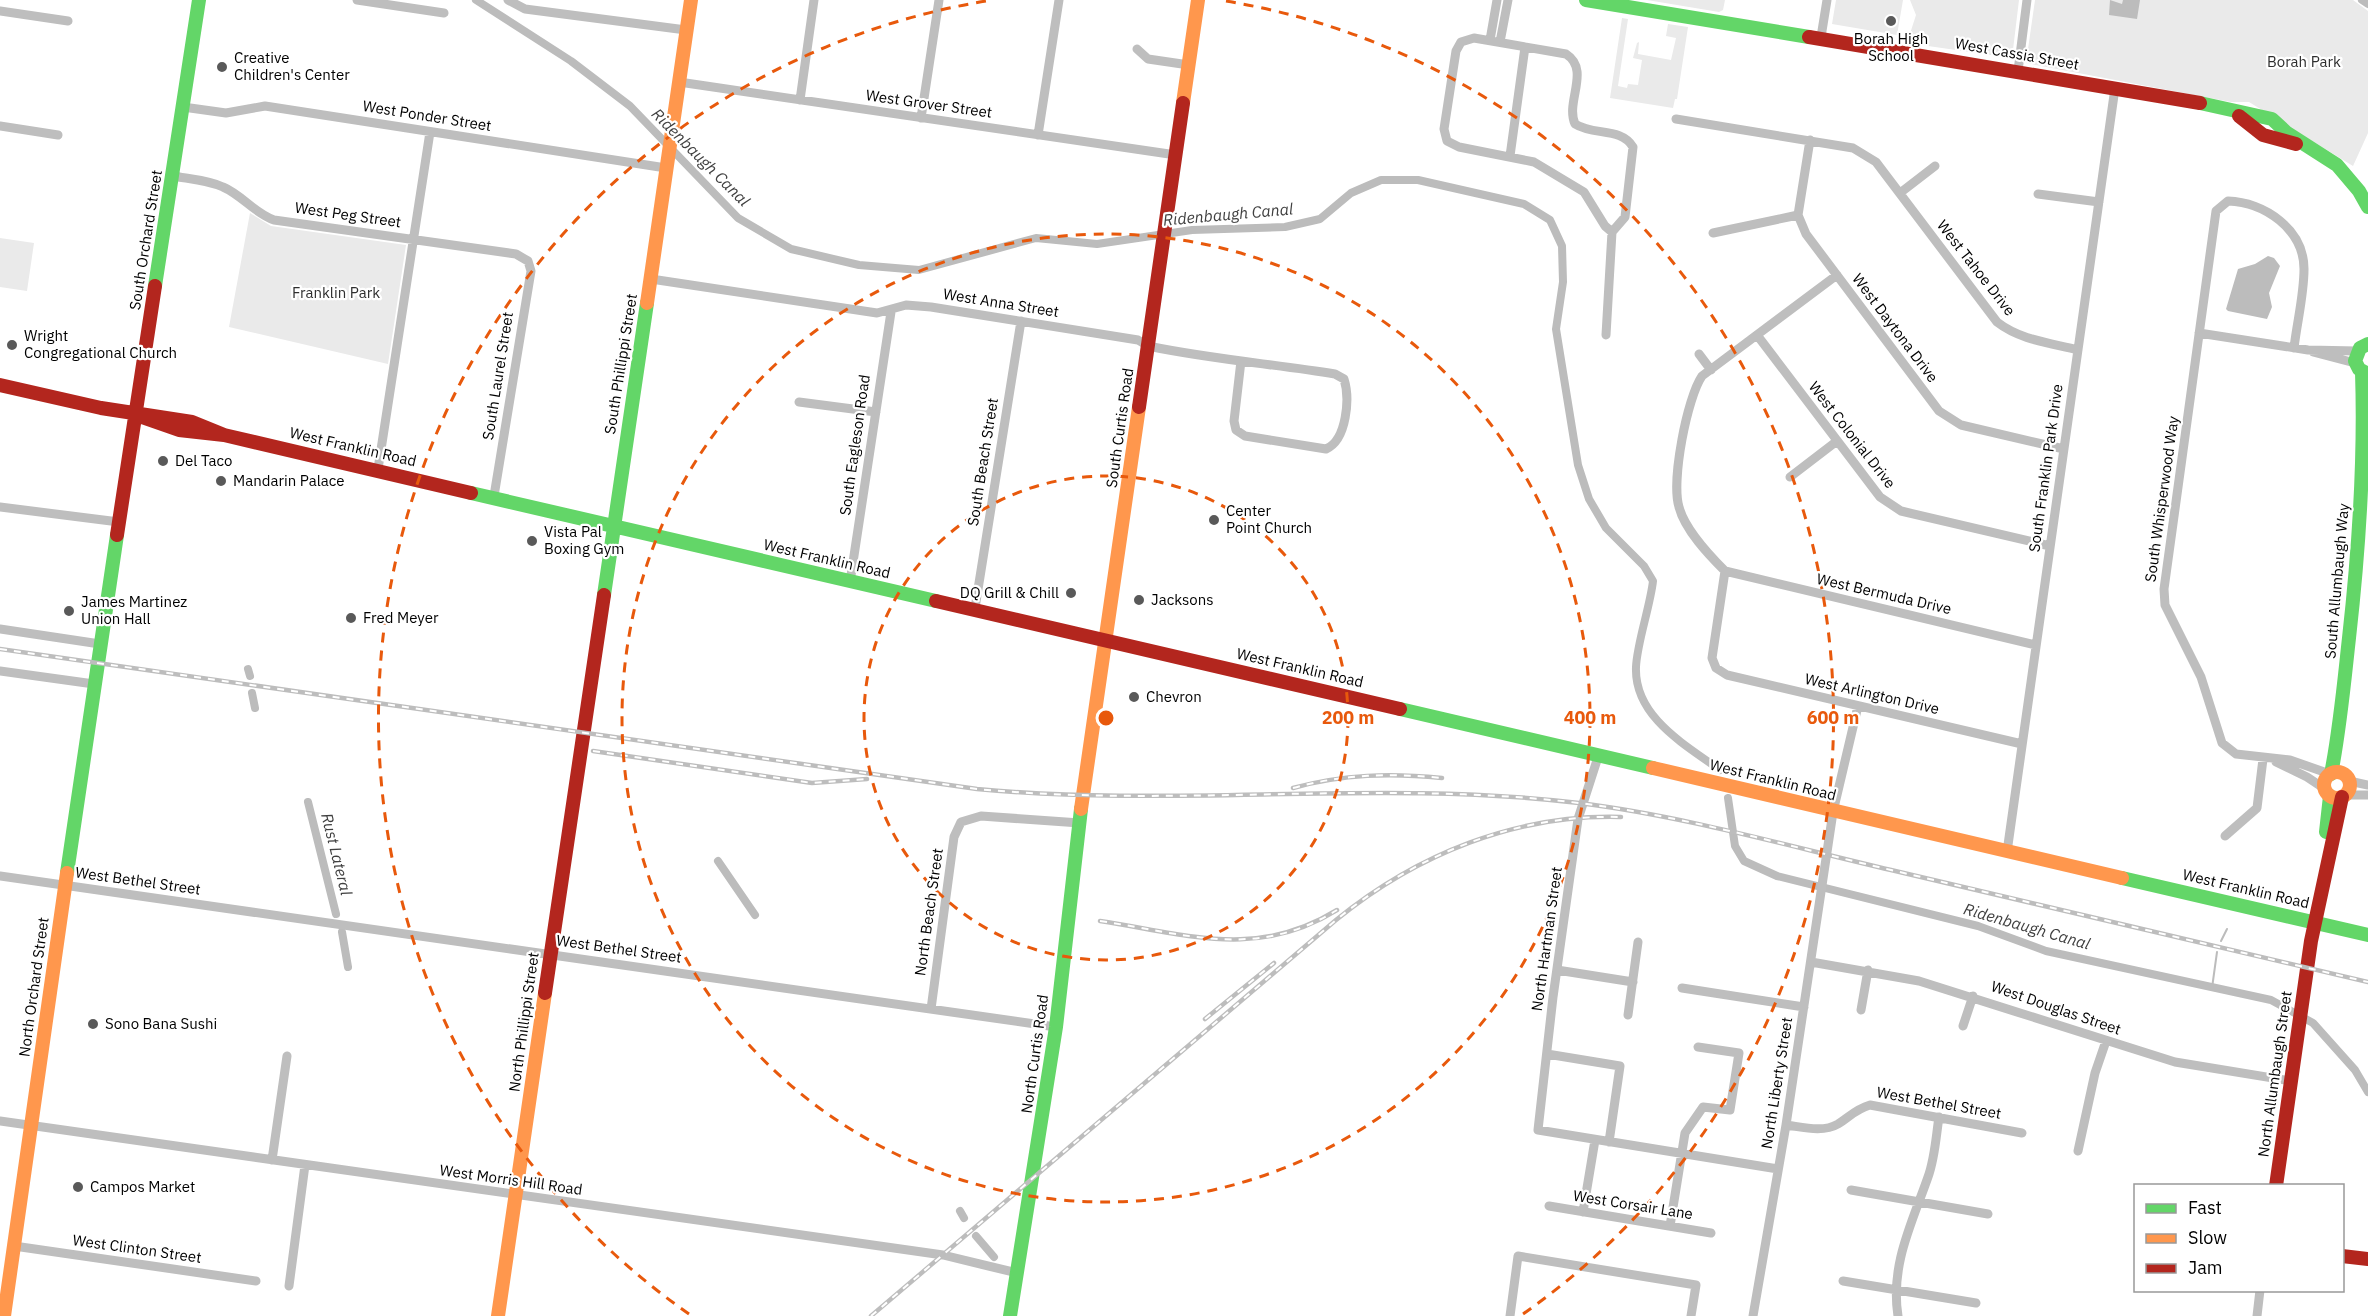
<svg xmlns="http://www.w3.org/2000/svg" width="2368" height="1316" font-family="'IBM Plex Sans',sans-serif">
  <style>
    .green { fill: #eaeaea }
    .water { fill: #bcbcbc }
    .lines { fill: none; stroke-linecap: round; stroke-linejoin: round }
    .stream { stroke: #bcbcbc; stroke-width: 2 }
    .canal { stroke: #bcbcbc; stroke-width: 8 }
    .street { stroke: #bebebe; stroke-width: 9 }
    .fast { stroke: #63d668; stroke-width: 14 }
    .slow { stroke: #ff974d; stroke-width: 14 }
    .jam { stroke: #b3261e; stroke-width: 14 }
    .rail-casing { stroke: #bdbdbd; stroke-width: 4.5 }
    .rail { stroke: #fff; stroke-width: 2; stroke-dasharray: 7; stroke-linecap: butt }
    .ring { fill: none; stroke: #e8590c; stroke-width: 3; stroke-dasharray: 10 8 }
    .poi-dot { fill: #595959; stroke: #fff; stroke-width: 2 }
    .labels { text-anchor: middle; stroke-width: 4.5; stroke-linejoin: round; paint-order: stroke }
    .poi-label { font-size: 15px; fill: #000; stroke: #fff; text-anchor: start }
    .street-label { font-size: 15px; fill: #000; stroke: #fff }
    .park-label { font-size: 15px; fill: #2f2f2f; stroke: #fff }
    .water-label { font-size: 16px; font-style: italic; fill: #404040; stroke: #fff }
    .centre { fill: #e8590c; stroke: #fff; stroke-width: 3 }
    .ring-label { font-size: 18px; text-anchor: middle; font-weight: bold; fill: #e8590c; stroke: #fff; stroke-width: 4.5; stroke-linejoin: round; paint-order: stroke }
  </style>
  <rect width="100%" height="100%" fill="#fff"/>
  <path class="green" d="M 1647,0 L 1725,0 L 1723,10 L 1719,12 Z
    M 1836,0 L 1903,0 L 1897,35 L 1832,24 Z
    M 1910,0 L 2019,0 L 2012,58 L 1907,43 L 1916,15 Z
    M 2035,0 L 2353,0 L 2368,11 L 2368,133 L 2353,166 L 2249,102 L 2231,102 L 2026,63 Z
    M 1622,18 L 1628,19 L 1618,86 L 1627,88 L 1628,84 L 1638,85 L 1642,60 L 1633,58 L 1637,43 L 1639,42 L 1638,54 L 1671,60 L 1676,38 L 1666,36 L 1668,24 L 1688,27 L 1677,99 L 1675,99 L 1673,108 L 1610,98 Z
    M 250,213 L 271,226 L 406,245 L 388,364 L 229,327 Z
    M 0,238 L 34,243 L 27,291 L 0,287 Z"/>
  <path class="water" d="M 2110,0 L 2122,4 L 2123,0 L 2140,0 L 2137,19 L 2109,15 Z
    M 2268,256 L 2274,258 L 2280,266 L 2269,293 L 2272,307 L 2267,319 L 2228,311 L 2226,309 L 2238,269 L 2255,264 Z"/>
  <g class="lines">
    <path class="stream" d="M 2221,941 L 2227,929
      M 2212,988 L 2217,952"/>
    <path class="canal" d="M 476,0 L 571,61 L 630,106 L 738,218 L 791,249 L 859,265 L 919,270 L 1036,238 L 1097,244 L 1192,230 L 1285,227 L 1320,219 L 1351,193 L 1381,180 L 1418,180 L 1524,204 L 1550,220 L 1562,246 L 1563,282 L 1556,329 L 1578,465 L 1589,499 L 1606,528 L 1644,566 L 1653,581 C 1650,607 1637,643 1636,667 C 1634,717 1686,745 1720,770
      M 2362,0 L 2368,4
      M 248,669 L 250,676
      M 252,693 L 255,708
      M 1728,798 L 1735,846 L 1744,861 L 1777,876 L 1978,926 L 2046,951 L 2271,1000 L 2313,1023 L 2355,1070 L 2368,1092
      M 308,802 L 336,914
      M 718,861 L 755,915
      M 342,932 L 348,967
      M 960,1211 L 964,1218
      M 976,1236 L 994,1257"/>
    <path class="street" d="M 357,0 L 444,13
      M 508,0 L 525,9 L 686,30
      M 0,11 L 68,21
      M 1821,37 L 1827,0
      M 1490,40 L 1497,0
      M 1500,42 L 1508,0
      M 1137,49 L 1148,59 L 1189,65
      M 2018,71 L 2027,0
      M 679,82 L 1176,155
      M 800,100 L 814,0
      M 183,107 L 226,113 L 265,106 L 666,168
      M 921,118 L 939,0
      M 1676,119 L 1853,148 L 1876,162 L 1997,322 C 2020,340 2050,343 2078,350
      M 0,126 L 58,135
      M 1038,135 L 1059,0
      M 1810,140 L 1798,215 L 1806,234 L 1939,411 L 1961,425 L 2064,449
      M 1510,156 L 1525,47
      M 173,176 C 190,179 208,180 223,187 C 242,195 254,213 274,220 L 516,254 L 528,261 L 531,271 L 494,496
      M 1900,193 L 1935,166
      M 2038,194 L 2099,202
      M 1713,233 L 1798,215
      M 1837,275 L 1702,376 C 1687,398 1671,481 1679,507 C 1685,530 1709,555 1725,571 L 1712,658 L 1716,668 L 1727,675 L 2022,744
      M 651,279 L 877,313 L 906,305 L 931,307 L 1138,340 L 1148,346 C 1210,359 1273,364 1335,374 L 1344,379 C 1350,398 1347,440 1326,449 L 1245,436 L 1236,430 L 1234,421 L 1241,361
      M 2199,333 L 2308,350 L 2357,351
      M 1606,335 L 1612,232 L 1625,217 L 1633,147 C 1621,127 1594,136 1575,124 C 1565,102 1591,70 1566,54 L 1474,38 L 1461,42 L 1456,51 L 1444,129 L 1447,141 L 1459,147 L 1534,162 L 1584,192 L 1605,226 L 1612,232
      M 1757,335 L 1880,497 L 1901,511 L 2050,546
      M 2294,348 C 2297,322 2304,295 2304,269 C 2304,229 2264,202 2228,201 L 2216,211 L 2164,589 L 2165,605 L 2201,677 L 2222,743 L 2236,754 L 2290,760 L 2330,774
      M 2313,352 L 2355,363
      M 1699,354 L 1711,370
      M 799,402 L 876,412
      M 378,469 L 430,132
      M 1790,477 L 1837,441
      M 0,507 L 119,522
      M 1725,571 L 2036,645
      M 850,582 L 891,312
      M 975,608 L 1021,321
      M 0,629 L 100,644
      M 0,671 L 94,684
      M 1599,754 L 1578,819 L 1553,997 L 1538,1130 L 1778,1169
      M 2276,762 L 2307,777 L 2325,789
      M 2349,781 L 2368,785
      M 2345,795 L 2368,795
      M 2225,836 L 2257,808 L 2263,759
      M 2007,852 L 2115,88
      M 0,876 L 1056,1027
      M 1811,962 L 1919,981 L 2175,1062 L 2291,1081
      M 1557,970 L 1633,982
      M 1682,988 L 1804,1007
      M 931,1009 L 954,837 L 961,822 L 981,816 L 1080,823
      M 1861,1010 L 1868,970
      M 1628,1015 L 1638,942
      M 1963,1026 L 1973,996
      M 1547,1054 L 1620,1066 L 1609,1142
      M 0,1121 L 943,1255 L 1017,1273
      M 1786,1125 C 1802,1127 1823,1133 1838,1124 C 1849,1117 1856,1109 1870,1105 L 2022,1133
      M 2078,1151 L 2095,1073 L 2106,1041
      M 272,1160 L 287,1056
      M 1851,1190 L 1988,1214
      M 1549,1206 L 1711,1233
      M 1583,1212 L 1595,1140
      M 1670,1226 L 1685,1133 L 1703,1107 L 1730,1110 L 1739,1053 L 1698,1047
      M 14,1246 L 256,1281
      M 1843,1281 L 1976,1303
      M 289,1286 L 305,1165
      M 1510,1316 L 1518,1256 L 1696,1285 L 1691,1316
      M 1753,1316 L 1786,1125 L 1833,812 L 1858,706
      M 1898,1316 C 1890,1265 1912,1223 1928,1177 C 1935,1158 1936,1136 1939,1117
      M 2257,1316 L 2260,1290"/>
    <path class="fast" d="M 1586,0 L 1809,37
      M 2200,103 L 2272,119 L 2287,133 L 2337,165 L 2359,191 L 2368,207
      M 155,286 L 199,0
      M 2368,344 L 2360,348 L 2355,361 L 2359,369 L 2368,374
      M 471,493 L 936,601
      M 604,595 L 647,303
      M 1400,709 L 1653,768
      M 2331,774 C 2340,729 2344,683 2349,638 C 2359,549 2365,461 2362,372
      M 2326,832 L 2330,796
      M 67,873 L 117,535
      M 2122,878 L 2368,935
      M 1010,1316 L 1056,1027 L 1081,809"/>
    <path class="slow" d="M 1183,103 L 1198,0
      M 647,303 L 691,0
      M 1653,768 L 2122,878
      M2324 785a13 13 0 1 1 26 0a13 13 0 1 1-26 0Z
      M 1081,809 L 1139,407
      M 4,1316 L 67,873
      M 498,1316 L 545,993"/>
    <path class="jam" d="M 1809,37 L 2200,103
      M 2239,116 L 2263,135 L 2296,144
      M 0,385 L 101,408 L 192,422 L 224,435
      M 1139,407 L 1183,103
      M 136,415 L 179,430 L 224,435 L 471,493
      M 117,535 L 155,286
      M 936,601 L 1400,709
      M 545,993 L 604,595
      M 2276,1186 L 2311,941 L 2342,797
      M 2342,1256 L 2368,1259"/>
    <g class="rail-casing">
      <path id="rail" d="M 0,649 L 977,789 C 1177,808 1379,779 1579,803 C 1684,816 1788,846 1891,870 C 2050,907 2209,945 2368,982
        M 593,751 L 812,783 L 867,779
        M 1293,788 C 1344,774 1390,773 1442,778
        M 1100,921 C 1187,934 1256,960 1337,910
        M 1205,1019 L 1274,963
        M 871,1316 L 1336,920 C 1417,854 1516,814 1621,817"/>
    </g>
    <use href="#rail" class="rail"/>
  </g>
  <g class="ring">
    <circle cx="1106" cy="718" r="242"/>
    <circle cx="1106" cy="718" r="484"/>
    <path d="M689 1314A727 727 0 0 1 986 1M1226 1A727 727 0 0 1 1523 1314"/>
  </g>
  <g class="poi-dot">
    <circle cx="1891" cy="21" r="6"/>
    <circle cx="222" cy="67" r="6"/>
    <circle cx="12" cy="345" r="6"/>
    <circle cx="163" cy="461" r="6"/>
    <circle cx="221" cy="481" r="6"/>
    <circle cx="1214" cy="520" r="6"/>
    <circle cx="532" cy="541" r="6"/>
    <circle cx="1071" cy="593" r="6"/>
    <circle cx="1139" cy="600" r="6"/>
    <circle cx="69" cy="611" r="6"/>
    <circle cx="351" cy="618" r="6"/>
    <circle cx="1134" cy="697" r="6"/>
    <circle cx="93" cy="1024" r="6"/>
    <circle cx="78" cy="1187" r="6"/>
  </g>
  <g class="labels">
    <g class="poi-label">
      <text x="1891" y="44" text-anchor="middle">Borah High<tspan x="1891" dy="17">School</tspan></text>
      <text x="234" y="63">Creative<tspan x="234" dy="17">Children's Center</tspan></text>
      <text x="24" y="341">Wright<tspan x="24" dy="17">Congregational Church</tspan></text>
      <text x="175" y="466">Del Taco</text>
      <text x="233" y="486">Mandarin Palace</text>
      <text x="1226" y="516">Center<tspan x="1226" dy="17">Point Church</tspan></text>
      <text x="544" y="537">Vista Pal<tspan x="544" dy="17">Boxing Gym</tspan></text>
      <text x="1059" y="598" text-anchor="end">DQ Grill &amp; Chill</text>
      <text x="1151" y="605">Jacksons</text>
      <text x="81" y="607">James Martinez<tspan x="81" dy="17">Union Hall</tspan></text>
      <text x="363" y="623">Fred Meyer</text>
      <text x="1146" y="702">Chevron</text>
      <text x="105" y="1029">Sono Bana Sushi</text>
      <text x="90" y="1192">Campos Market</text>
    </g>
    <g class="street-label">
      <text transform="translate(2017 54) rotate(10)" y="5">West Cassia Street</text>
      <text transform="translate(929 104) rotate(8)" y="5">West Grover Street</text>
      <text transform="translate(427 116) rotate(9)" y="5">West Ponder Street</text>
      <text transform="translate(348 215) rotate(8)" y="5">West Peg Street</text>
      <text transform="translate(146 240) rotate(-81)" y="5">South Orchard Street</text>
      <text transform="translate(1976 268) rotate(52)" y="5">West Tahoe Drive</text>
      <text transform="translate(1001 303) rotate(9)" y="5">West Anna Street</text>
      <text transform="translate(1895 328) rotate(53)" y="5">West Daytona Drive</text>
      <text transform="translate(621 364) rotate(-81)" y="5">South Phillippi Street</text>
      <text transform="translate(498 376) rotate(-81)" y="5">South Laurel Street</text>
      <text transform="translate(1120 428) rotate(-82)" y="5">South Curtis Road</text>
      <text transform="translate(1852 435) rotate(52)" y="5">West Colonial Drive</text>
      <text transform="translate(855 445) rotate(-82)" y="5">South Eagleson Road</text>
      <text transform="translate(353 447) rotate(13)" y="5">West Franklin Road</text>
      <text transform="translate(983 462) rotate(-81)" y="5">South Beach Street</text>
      <text transform="translate(2046 468) rotate(-82)" y="5">South Franklin Park Drive</text>
      <text transform="translate(2162 499) rotate(-82)" y="5">South Whisperwood Way</text>
      <text transform="translate(827 559) rotate(13)" y="5">West Franklin Road</text>
      <text transform="translate(2337 581) rotate(-85)" y="5">South Allumbaugh Way</text>
      <text transform="translate(1884 594) rotate(13)" y="5">West Bermuda Drive</text>
      <text transform="translate(1300 668) rotate(13)" y="5">West Franklin Road</text>
      <text transform="translate(1872 694) rotate(13)" y="5">West Arlington Drive</text>
      <text transform="translate(1773 780) rotate(14)" y="5">West Franklin Road</text>
      <text transform="translate(138 881) rotate(8)" y="5">West Bethel Street</text>
      <text transform="translate(2246 889) rotate(13)" y="5">West Franklin Road</text>
      <text transform="translate(929 912) rotate(-82)" y="5">North Beach Street</text>
      <text transform="translate(1547 939) rotate(-82)" y="5">North Hartman Street</text>
      <text transform="translate(619 949) rotate(8)" y="5">West Bethel Street</text>
      <text transform="translate(34 987) rotate(-82)" y="5">North Orchard Street</text>
      <text transform="translate(2056 1008) rotate(19)" y="5">West Douglas Street</text>
      <text transform="translate(524 1022) rotate(-82)" y="5">North Phillippi Street</text>
      <text transform="translate(1035 1054) rotate(-82)" y="5">North Curtis Road</text>
      <text transform="translate(2275 1074) rotate(-82)" y="5">North Allumbaugh Street</text>
      <text transform="translate(1777 1083) rotate(-81)" y="5">North Liberty Street</text>
      <text transform="translate(1939 1103) rotate(10)" y="5">West Bethel Street</text>
      <text transform="translate(511 1180) rotate(8)" y="5">West Morris Hill Road</text>
      <text transform="translate(1633 1205) rotate(9)" y="5">West Corsair Lane</text>
      <text transform="translate(137 1249) rotate(8)" y="5">West Clinton Street</text>
    </g>
    <g class="park-label">
      <text x="2304" y="67">Borah Park</text>
      <text x="336" y="298">Franklin Park</text>
    </g>
    <g class="water-label">
      <text transform="translate(701 157) rotate(45)" y="6">Ridenbaugh Canal</text>
      <text transform="translate(1228 214) rotate(-5)" y="6">Ridenbaugh Canal</text>
      <text transform="translate(337 854) rotate(76)" y="6">Rust Lateral</text>
      <text transform="translate(2027 926) rotate(16)" y="6">Ridenbaugh Canal</text>
    </g>
  </g>
  <circle cx="1106" cy="718" r="9" class="centre"/>
  <g class="ring-label">
    <text x="1348" y="724">200 m</text>
    <text x="1590" y="724">400 m</text>
    <text x="1833" y="724">600 m</text>
  </g>
  <rect x="2134" y="1184" width="210" height="108" fill="#ffffff" stroke="#999999" stroke-width="1.5"/>
  <rect x="2146" y="1204" width="30" height="9" fill="#63d668" stroke="#999999" stroke-width="1.5"/>
  <text x="2188" y="1214" font-size="18" fill="#000000">Fast</text>
  <rect x="2146" y="1234" width="30" height="9" fill="#ff974d" stroke="#999999" stroke-width="1.5"/>
  <text x="2188" y="1244" font-size="18" fill="#000000">Slow</text>
  <rect x="2146" y="1264" width="30" height="9" fill="#b3261e" stroke="#999999" stroke-width="1.5"/>
  <text x="2188" y="1274" font-size="18" fill="#000000">Jam</text>
</svg>
